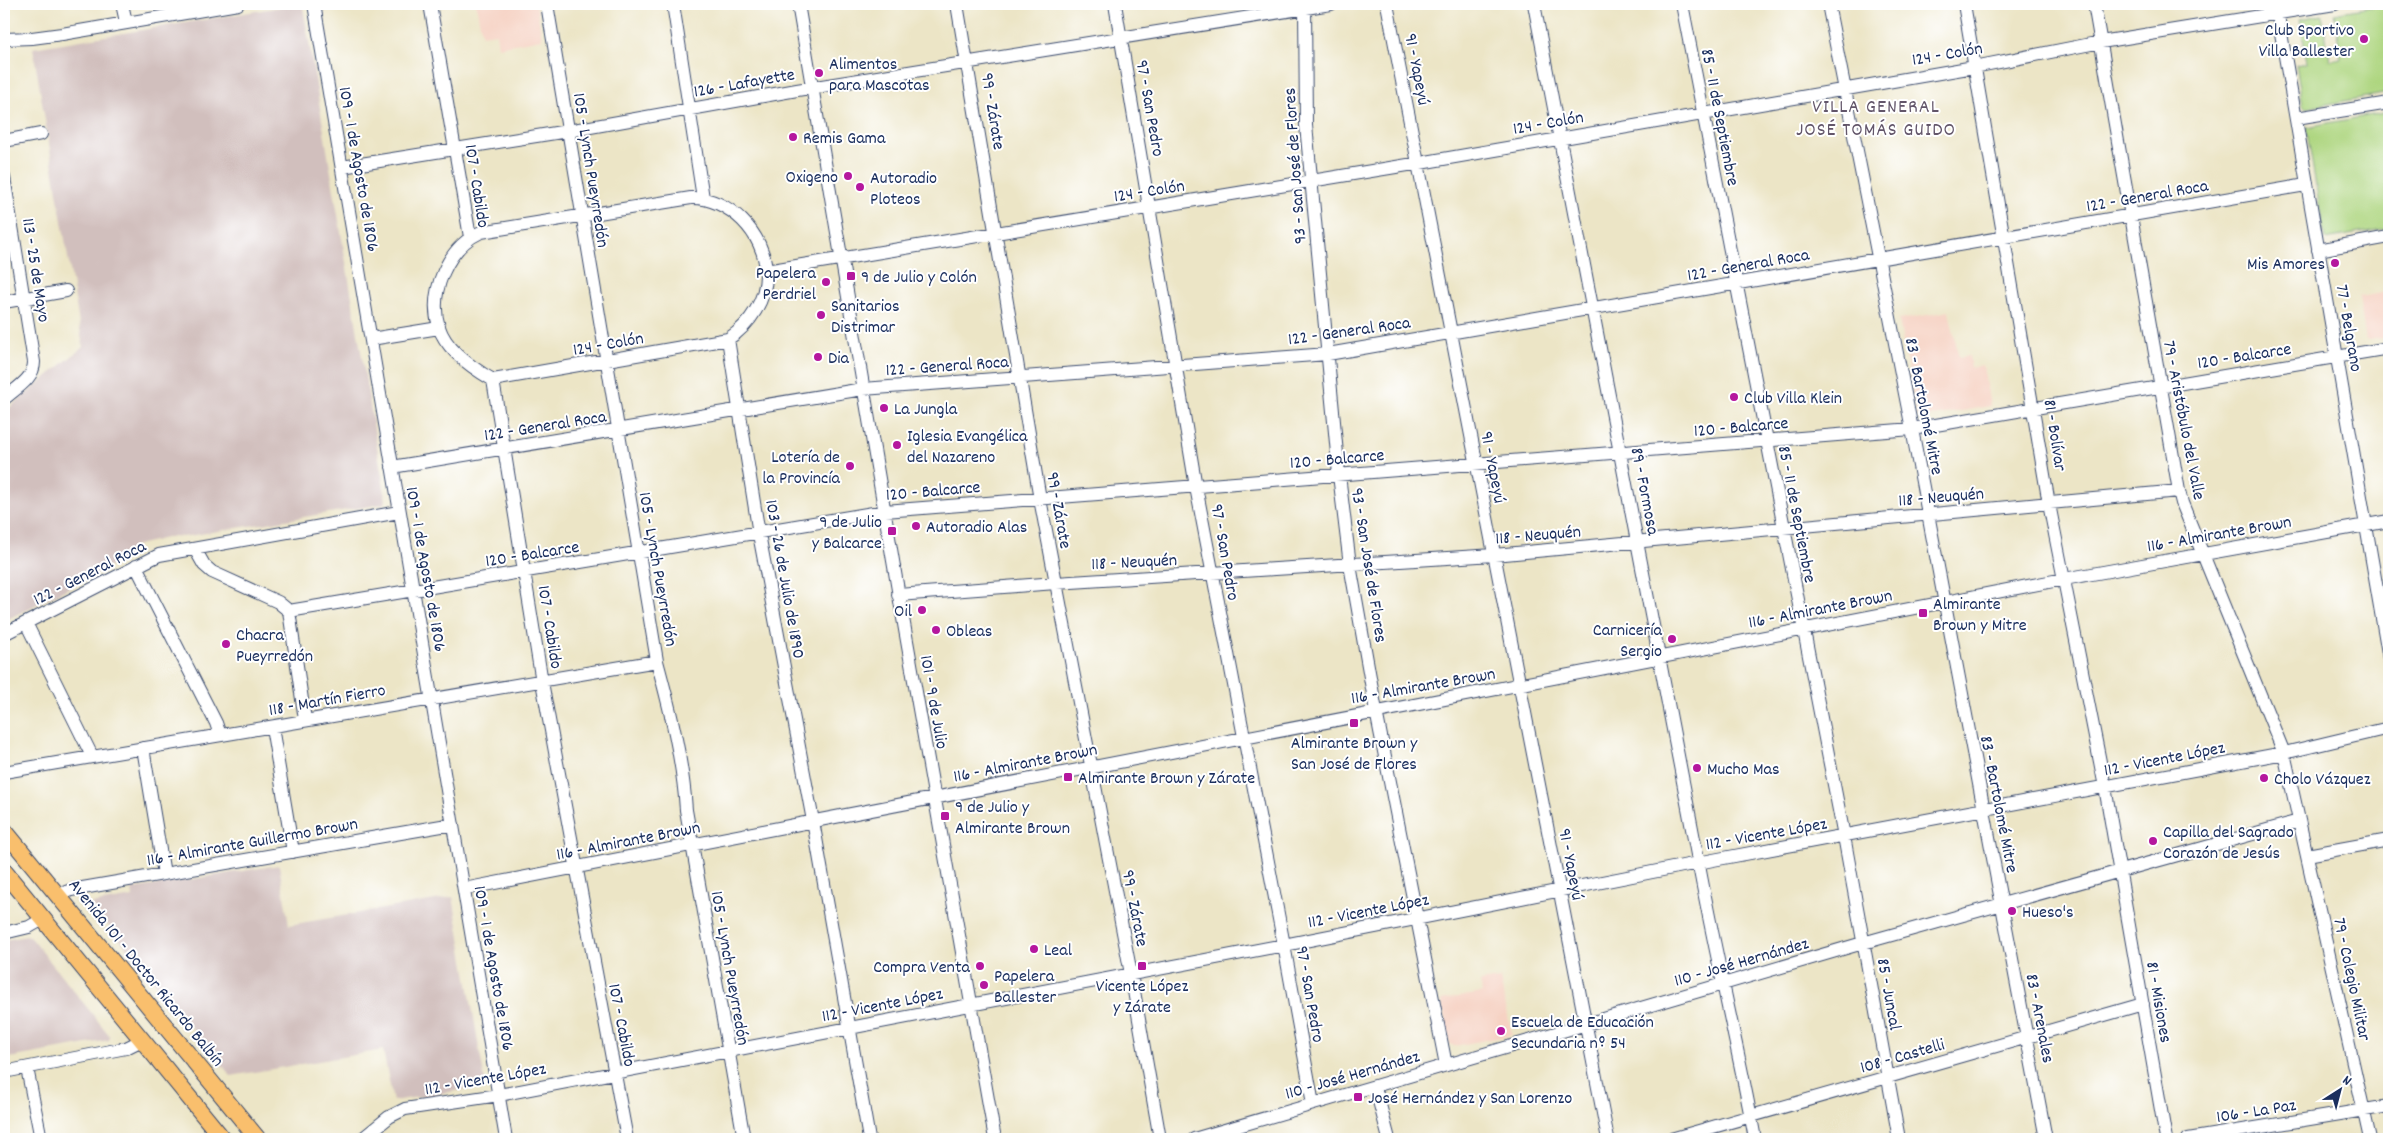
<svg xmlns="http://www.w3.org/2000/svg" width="2393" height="1143" font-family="Dekko,sans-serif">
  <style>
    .built { fill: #f6d2c3 }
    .industrial { fill: #d1bfbd }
    .green { fill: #add57f; stroke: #64826e }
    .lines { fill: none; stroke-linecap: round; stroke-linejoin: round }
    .minor-casing { stroke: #3a4a6e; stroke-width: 14 }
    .major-casing { stroke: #3a4a6e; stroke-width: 18 }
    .minor { stroke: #fff; stroke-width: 12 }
    .major { stroke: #f9bf6d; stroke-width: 16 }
    .poi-dot { fill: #b5179e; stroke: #fff; stroke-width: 2 }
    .labels { text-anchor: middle; stroke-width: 4; stroke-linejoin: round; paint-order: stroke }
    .poi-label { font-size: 18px; fill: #1b2f5e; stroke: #fff; text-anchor: start }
    .street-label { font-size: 18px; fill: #1b2f5e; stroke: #fff }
    .quarter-label { font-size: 20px; letter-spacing: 1px; fill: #63566a; stroke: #fff }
  </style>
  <rect width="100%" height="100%" fill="#fff"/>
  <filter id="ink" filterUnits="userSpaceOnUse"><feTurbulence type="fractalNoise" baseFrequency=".02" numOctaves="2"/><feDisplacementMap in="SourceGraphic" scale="10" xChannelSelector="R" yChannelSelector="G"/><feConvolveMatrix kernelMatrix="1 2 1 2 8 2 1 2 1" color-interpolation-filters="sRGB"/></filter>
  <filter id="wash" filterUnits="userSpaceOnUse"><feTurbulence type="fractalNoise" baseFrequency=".0096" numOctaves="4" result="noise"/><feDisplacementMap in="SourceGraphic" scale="20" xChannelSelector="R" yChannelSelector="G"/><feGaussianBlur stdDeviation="1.12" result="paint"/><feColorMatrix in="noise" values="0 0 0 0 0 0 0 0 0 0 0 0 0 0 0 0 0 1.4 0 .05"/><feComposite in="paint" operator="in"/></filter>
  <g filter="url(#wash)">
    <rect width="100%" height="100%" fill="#ece5c6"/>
    <path class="built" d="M 476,4 L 536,4 L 542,39 L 498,47 L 496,33 L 482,35 Z
      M 2389,292 L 2389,337 L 2366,340 L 2359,297 Z
      M 1949,311 L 1959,358 L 1969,356 L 1971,368 L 1983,366 L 1990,406 L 1922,418 L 1917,415 L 1899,320 Z
      M 1500,979 L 1512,1035 L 1454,1046 L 1450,1044 L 1441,1000 L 1482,993 L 1480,982 Z"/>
    <path class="industrial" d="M 298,4 L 303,7 L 386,500 L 383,504 L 182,537 L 174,536 L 134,546 L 127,557 L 119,562 L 4,621 L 4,412 L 83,347 L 33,48 Z
      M 279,865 L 289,925 L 453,897 L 485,1082 L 481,1087 L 393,1101 L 383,1050 L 231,1076 L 91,904 L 133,897 L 132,889 Z
      M 27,936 L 32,939 L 110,1036 L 109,1040 L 4,1059 L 4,940 Z"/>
    <path class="green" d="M 2389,4 L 2389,93 L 2306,108 L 2303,105 L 2296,65 L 2307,63 L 2300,19 L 2322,15 L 2330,60 L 2341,58 L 2334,13 Z
      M 2389,112 L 2389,228 L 2325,239 L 2306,127 Z"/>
  </g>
  <g filter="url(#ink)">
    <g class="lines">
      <g class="minor-casing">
        <path id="minor" d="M 122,4 L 126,22
          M 314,4 L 506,1139
          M 430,4 L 470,237
          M 547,4 L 657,661 C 670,709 683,761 686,810 L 744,1139
          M 673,4 L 703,198
          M 798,4 L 898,590 L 995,1139
          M 957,4 L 1040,499 L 1131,974 L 1160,1139
          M 1115,4 L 1196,487 L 1284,945 L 1313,1104
          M 1305,4 L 1306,125 L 1339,475 L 1350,565 L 1376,711 L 1446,1065
          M 1387,4 L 1608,1139
          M 1534,4 C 1591,289 1643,575 1698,860 C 1715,954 1738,1046 1755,1139
          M 1682,4 L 1844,836 L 1899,1139
          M 1828,4 L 1912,429 L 2046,1139
          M 1964,4 L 2049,504 L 2105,787 L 2166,1139
          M 2094,4 L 2179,491 L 2182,503 L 2284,753 L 2370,1139
          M 2276,4 L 2389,659
          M 4,39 L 32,38 L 62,34 L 238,4
          M 2296,118 L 2389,103
          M 4,141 L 41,134
          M 342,167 L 568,131 L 797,90 L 1331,4
          M 4,177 L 34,362 C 34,379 16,388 4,399
          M 691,198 C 729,197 765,234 766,272 C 767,299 750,325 728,339 L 493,380 C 474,369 446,350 439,327 C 428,292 448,247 481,232 Z
          M 2318,250 L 2389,237
          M 766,271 L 1420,163 L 1974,67 L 2101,42 L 2335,4
          M 4,302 L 66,291
          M 371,339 L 439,328
          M 728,339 L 759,534 L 813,821 L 869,1139
          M 493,380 L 542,682 L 627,1139
          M 392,467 L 863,389 L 1328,354 L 2306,185
          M 195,549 L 204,565 L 212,572 L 278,602 L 289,611 L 305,720
          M 136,566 L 216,723 L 220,735
          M 898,595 L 1056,583 L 1494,555 L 2179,491
          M 289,611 L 885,511 L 1912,429 L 2389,348
          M 26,623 L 92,756
          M 4,634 L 159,555 L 399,512
          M 272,727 L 293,852
          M 143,748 L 164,874
          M 4,772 L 657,661
          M 2307,855 L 2389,840
          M 464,889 L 2064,579 L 2389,521
          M 58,895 L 71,890 L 453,824
          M 4,933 L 29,927 L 43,919
          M 27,1068 L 41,1139
          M 4,1072 L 126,1048 L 142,1040
          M 1375,1086 L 1389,1139
          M 362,1139 L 389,1117 L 405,1109 L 499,1095 L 1284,945 L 1713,860 L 2284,753 L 2389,728
          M 1194,1139 L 1863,943 L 2299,821
          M 1671,1139 L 2143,1004
          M 2188,1139 L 2389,1106"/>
      </g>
      <g class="major-casing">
        <path id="major" d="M 4,830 L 258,1139
          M 4,871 L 223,1139"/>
      </g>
      <use href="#minor" class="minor"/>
      <use href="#major" class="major"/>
    </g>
  </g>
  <g class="poi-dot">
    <circle cx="2364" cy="39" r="5"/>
    <circle cx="819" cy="73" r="5"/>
    <circle cx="793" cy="137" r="5"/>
    <circle cx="848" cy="176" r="5"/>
    <circle cx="860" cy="187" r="5"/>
    <circle cx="2335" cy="263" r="5"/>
    <rect x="846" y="271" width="10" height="10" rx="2.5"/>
    <circle cx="826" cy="282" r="5"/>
    <circle cx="821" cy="315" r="5"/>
    <circle cx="818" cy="357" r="5"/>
    <circle cx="1734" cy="397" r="5"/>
    <circle cx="884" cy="408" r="5"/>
    <circle cx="897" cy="445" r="5"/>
    <circle cx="850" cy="466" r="5"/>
    <circle cx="916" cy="526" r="5"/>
    <rect x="887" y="526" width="10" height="10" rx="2.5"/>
    <circle cx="922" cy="610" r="5"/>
    <rect x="1918" y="608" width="10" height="10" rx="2.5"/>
    <circle cx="936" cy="630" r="5"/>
    <circle cx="1672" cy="639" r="5"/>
    <circle cx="226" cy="644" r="5"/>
    <rect x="1349" y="718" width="10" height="10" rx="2.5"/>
    <circle cx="1697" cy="768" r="5"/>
    <rect x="1063" y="772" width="10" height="10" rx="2.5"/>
    <circle cx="2264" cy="778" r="5"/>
    <rect x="940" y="811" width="10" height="10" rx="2.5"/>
    <circle cx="2153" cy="841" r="5"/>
    <circle cx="2012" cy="911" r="5"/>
    <circle cx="1034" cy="949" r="5"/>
    <circle cx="980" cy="966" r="5"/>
    <rect x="1137" y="961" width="10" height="10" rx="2.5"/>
    <circle cx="984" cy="985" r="5"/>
    <circle cx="1501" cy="1031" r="5"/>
    <rect x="1353" y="1092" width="10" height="10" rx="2.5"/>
  </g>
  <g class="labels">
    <g class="poi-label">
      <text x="2354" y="35" text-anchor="end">Club Sportivo<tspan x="2354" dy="21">Villa Ballester</tspan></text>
      <text x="829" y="69">Alimentos<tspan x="829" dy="21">para Mascotas</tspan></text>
      <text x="803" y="143">Remis Gama</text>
      <text x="838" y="182" text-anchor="end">Oxigeno</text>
      <text x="870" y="183">Autoradio<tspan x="870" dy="21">Ploteos</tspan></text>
      <text x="2325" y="269" text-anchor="end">Mis Amores</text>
      <text x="816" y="278" text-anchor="end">Papelera<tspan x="816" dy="21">Perdriel</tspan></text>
      <text x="861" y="282">9 de Julio y Colón</text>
      <text x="831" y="311">Sanitarios<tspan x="831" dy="21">Distrimar</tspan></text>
      <text x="828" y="363">Dia</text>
      <text x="1744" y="403">Club Villa Klein</text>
      <text x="894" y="414">La Jungla</text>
      <text x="907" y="441">Iglesia Evangélica<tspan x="907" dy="21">del Nazareno</tspan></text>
      <text x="840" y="462" text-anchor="end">Lotería de<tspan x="840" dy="21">la Provincía</tspan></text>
      <text x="882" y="527" text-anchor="end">9 de Julio<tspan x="882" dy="21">y Balcarce</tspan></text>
      <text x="926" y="532">Autoradio Alas</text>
      <text x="1933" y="609">Almirante<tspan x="1933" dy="21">Brown y Mitre</tspan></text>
      <text x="912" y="616" text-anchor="end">Oil</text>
      <text x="1662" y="635" text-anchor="end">Carnicería<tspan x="1662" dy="21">Sergio</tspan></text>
      <text x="946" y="636">Obleas</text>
      <text x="236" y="640">Chacra<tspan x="236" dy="21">Pueyrredón</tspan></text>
      <text x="1354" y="748" text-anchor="middle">Almirante Brown y<tspan x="1354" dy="21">San José de Flores</tspan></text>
      <text x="1707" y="774">Mucho Mas</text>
      <text x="1078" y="783">Almirante Brown y Zárate</text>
      <text x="2274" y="784">Cholo Vázquez</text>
      <text x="955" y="812">9 de Julio y<tspan x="955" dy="21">Almirante Brown</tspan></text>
      <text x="2163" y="837">Capilla del Sagrado<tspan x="2163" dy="21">Corazón de Jesús</tspan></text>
      <text x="2022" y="917">Hueso's</text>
      <text x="1044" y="955">Leal</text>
      <text x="970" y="972" text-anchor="end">Compra Venta</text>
      <text x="994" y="981">Papelera<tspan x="994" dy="21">Ballester</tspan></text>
      <text x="1142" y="991" text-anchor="middle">Vicente López<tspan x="1142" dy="21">y Zárate</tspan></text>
      <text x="1511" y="1027">Escuela de Educación<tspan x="1511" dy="21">Secundaria nº 54</tspan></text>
      <text x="1368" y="1103">José Hernández y San Lorenzo</text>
    </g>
    <g class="street-label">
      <text transform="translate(1947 53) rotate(-10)" y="6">124 - Colón</text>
      <text transform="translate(1418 69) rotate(79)" y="6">91 - Yapeyú</text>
      <text transform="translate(744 82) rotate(-10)" y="6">126 - Lafayette</text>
      <text transform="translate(1151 108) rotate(80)" y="6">97 - San Pedro</text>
      <text transform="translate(994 111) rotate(81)" y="6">99 - Zárate</text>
      <text transform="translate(1721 117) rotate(79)" y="6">85 - 11 de Septiembre</text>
      <text transform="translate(1548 122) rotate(-10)" y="6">124 - Colón</text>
      <text transform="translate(1294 166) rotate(-94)" y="6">93 - San José de Flores</text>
      <text transform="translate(360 169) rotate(80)" y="6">109 - 1 de Agosto de 1806</text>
      <text transform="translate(592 170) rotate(81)" y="6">105 - Lynch Pueyrredón</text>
      <text transform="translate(478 186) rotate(81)" y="6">107 - Cabildo</text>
      <text transform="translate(1149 190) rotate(-9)" y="6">124 - Colón</text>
      <text transform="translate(2147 195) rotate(-10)" y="6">122 - General Roca</text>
      <text transform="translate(1748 264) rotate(-10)" y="6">122 - General Roca</text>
      <text transform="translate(37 270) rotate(81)" y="6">113 - 25 de Mayo</text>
      <text transform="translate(2350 328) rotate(80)" y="6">77 - Belgrano</text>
      <text transform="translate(1349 330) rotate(-8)" y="6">122 - General Roca</text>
      <text transform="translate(608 343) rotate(-10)" y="6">124 - Colón</text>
      <text transform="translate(2244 355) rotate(-9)" y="6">120 - Balcarce</text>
      <text transform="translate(947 365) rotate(-4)" y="6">122 - General Roca</text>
      <text transform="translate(1925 406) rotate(79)" y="6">83 - Bartolomé Mitre</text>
      <text transform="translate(2185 420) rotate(79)" y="6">79 - Aristóbulo del Valle</text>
      <text transform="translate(545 425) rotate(-9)" y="6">122 - General Roca</text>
      <text transform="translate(1741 426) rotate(-5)" y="6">120 - Balcarce</text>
      <text transform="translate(2056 435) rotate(81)" y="6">81 - Bolívar</text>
      <text transform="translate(1337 458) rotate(-5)" y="6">120 - Balcarce</text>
      <text transform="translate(1494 467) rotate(79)" y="6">91 - Yapeyú</text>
      <text transform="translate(933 490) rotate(-5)" y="6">120 - Balcarce</text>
      <text transform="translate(1646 491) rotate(79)" y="6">89 - Formosa</text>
      <text transform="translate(1941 496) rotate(-5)" y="6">118 - Neuquén</text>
      <text transform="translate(1060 510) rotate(80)" y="6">99 - Zárate</text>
      <text transform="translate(1798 514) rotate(79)" y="6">85 - 11 de Septiembre</text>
      <text transform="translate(2219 533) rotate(-10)" y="6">116 - Almirante Brown</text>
      <text transform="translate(1538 534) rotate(-5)" y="6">118 - Neuquén</text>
      <text transform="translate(1226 552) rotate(80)" y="6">97 - San Pedro</text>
      <text transform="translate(532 553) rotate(-9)" y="6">120 - Balcarce</text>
      <text transform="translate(1134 561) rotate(-3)" y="6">118 - Neuquén</text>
      <text transform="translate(1370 565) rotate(81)" y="6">93 - San José de Flores</text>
      <text transform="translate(427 569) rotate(80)" y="6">109 - 1 de Agosto de 1806</text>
      <text transform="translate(659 569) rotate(80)" y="6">105 - Lynch Pueyrredón</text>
      <text transform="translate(89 572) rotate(-27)" y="6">122 - General Roca</text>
      <text transform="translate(786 579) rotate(80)" y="6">103 - 26 de Julio de 1890</text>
      <text transform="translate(1820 608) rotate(-11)" y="6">116 - Almirante Brown</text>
      <text transform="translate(551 627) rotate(81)" y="6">107 - Cabildo</text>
      <text transform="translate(1423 685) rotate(-10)" y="6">116 - Almirante Brown</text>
      <text transform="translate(327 699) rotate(-10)" y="6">118 - Martín Fierro</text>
      <text transform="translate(935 702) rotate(80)" y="6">101 - 9 de Julio</text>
      <text transform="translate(2164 758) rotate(-11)" y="6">112 - Vicente López</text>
      <text transform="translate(1025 762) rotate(-11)" y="6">116 - Almirante Brown</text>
      <text transform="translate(2000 804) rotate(79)" y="6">83 - Bartolomé Mitre</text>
      <text transform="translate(1766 833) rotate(-10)" y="6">112 - Vicente López</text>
      <text transform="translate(628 840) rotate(-11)" y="6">116 - Almirante Brown</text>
      <text transform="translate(252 841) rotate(-10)" y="6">116 - Almirante Guillermo Brown</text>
      <text transform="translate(1572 864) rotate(79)" y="6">91 - Yapeyú</text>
      <text transform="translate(1136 908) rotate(79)" y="6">99 - Zárate</text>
      <text transform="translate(1368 910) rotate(-11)" y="6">112 - Vicente López</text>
      <text transform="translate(1741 961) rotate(-16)" y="6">110 - José Hernández</text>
      <text transform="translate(495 968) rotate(80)" y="6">109 - 1 de Agosto de 1806</text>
      <text transform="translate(731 968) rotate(80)" y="6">105 - Lynch Pueyrredón</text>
      <text transform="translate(147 972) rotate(51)" y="6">Avenida 101 - Doctor Ricardo Balbín</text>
      <text transform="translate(2353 979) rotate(78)" y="6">79 - Colegio Militar</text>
      <text transform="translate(1311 994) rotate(80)" y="6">97 - San Pedro</text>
      <text transform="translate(1890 994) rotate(80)" y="6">85 - Juncal</text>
      <text transform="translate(2160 1002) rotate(80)" y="6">81 - Misiones</text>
      <text transform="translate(882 1004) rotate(-11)" y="6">112 - Vicente López</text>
      <text transform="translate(2041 1018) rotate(79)" y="6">83 - Arenales</text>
      <text transform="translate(623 1025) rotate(79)" y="6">107 - Cabildo</text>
      <text transform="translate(1902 1055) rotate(-16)" y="6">108 - Castelli</text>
      <text transform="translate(1352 1074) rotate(-16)" y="6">110 - José Hernández</text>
      <text transform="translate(485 1078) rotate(-10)" y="6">112 - Vicente López</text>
      <text transform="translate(2256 1110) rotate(-9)" y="6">106 - La Paz</text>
    </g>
    <g class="quarter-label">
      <text x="1876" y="112">VILLA GENERAL<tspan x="1876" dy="23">JOSÉ TOMÁS GUIDO</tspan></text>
    </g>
  </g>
  <rect width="2393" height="1143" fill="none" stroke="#fff" stroke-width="20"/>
  <g transform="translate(2340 1090) rotate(36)" stroke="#ffffff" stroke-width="4" paint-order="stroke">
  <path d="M0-4L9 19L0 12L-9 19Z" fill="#1b2f5e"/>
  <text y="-8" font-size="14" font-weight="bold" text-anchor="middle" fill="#1b2f5e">N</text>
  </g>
</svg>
